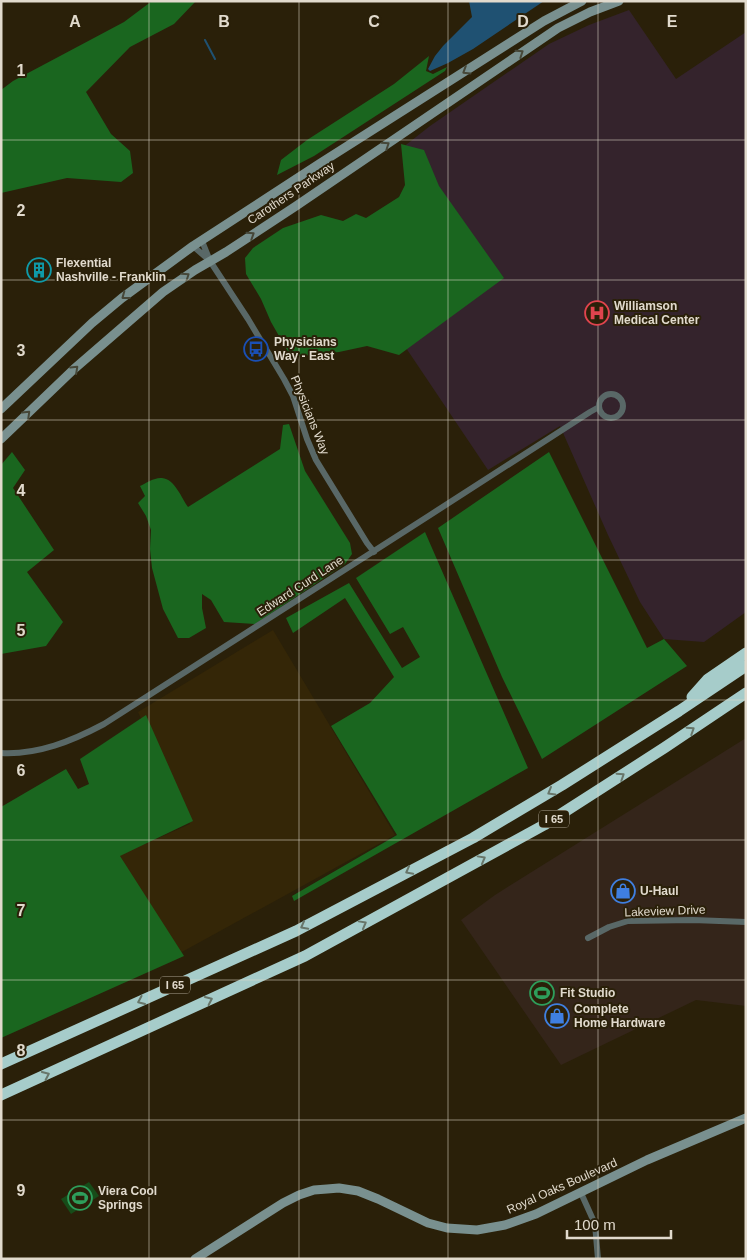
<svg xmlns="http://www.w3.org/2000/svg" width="747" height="1260" font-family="Arial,sans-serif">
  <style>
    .commercial { fill: #34251a }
    .built { fill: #342607 }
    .medical { fill: #34232c }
    .green { fill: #174c19 }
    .forest { fill: #1a661f }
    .water { fill: #1f5172 }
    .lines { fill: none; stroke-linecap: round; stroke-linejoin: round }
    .stream { stroke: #1f5172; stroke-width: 2 }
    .minor { stroke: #596867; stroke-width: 6 }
    .secondary { stroke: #79908f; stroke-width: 9 }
    .motorway { stroke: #a6ccca; stroke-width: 11 }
    .oneway { stroke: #464738 }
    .oneway2 { stroke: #68766a }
    .grid { fill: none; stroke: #e1dacd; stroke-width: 1; stroke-opacity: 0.55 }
    .labels { text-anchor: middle; stroke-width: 4; stroke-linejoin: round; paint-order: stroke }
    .shield { fill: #2a2009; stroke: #aaa292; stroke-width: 1 }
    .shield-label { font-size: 11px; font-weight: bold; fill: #e1dacd }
    .street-label { font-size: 12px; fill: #e1dacd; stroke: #2a2009 }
    .poi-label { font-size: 12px; font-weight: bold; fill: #e1dacd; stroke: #2a2009; text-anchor: start }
    .grid-label { font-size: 16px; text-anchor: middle; font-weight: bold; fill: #e1dacd; stroke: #2a2009; stroke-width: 4; stroke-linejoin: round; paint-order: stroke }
  </style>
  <rect width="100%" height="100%" fill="#2a2009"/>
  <path class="commercial" d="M 746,738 L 746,1006 L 696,1000 L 561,1065 L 461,920 L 495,895 Z"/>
  <path class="built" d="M 273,630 L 395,835 L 180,953 L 118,856 L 190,824 L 138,712 Z"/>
  <path class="medical" d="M 629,10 L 676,79 L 746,32 L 746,612 L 704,642 L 664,639 L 640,602 L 608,535 L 560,426 L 488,470 L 402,342 L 492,283 L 402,148 L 430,126 L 549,44 L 589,25 Z"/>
  <path class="green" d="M 89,1182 L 99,1196 L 71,1214 L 61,1199 Z"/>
  <path class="forest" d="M 152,1 L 196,1 L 174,24 L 130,47 L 86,92 L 111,134 L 130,151 L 133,173 L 121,182 L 67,178 L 1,193 L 1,90 L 13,81 L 124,22 Z
    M 429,56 L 426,71 L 433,74 L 447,67 L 445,71 L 314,156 L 277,175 L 281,160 L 307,140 L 394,84 Z
    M 401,144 L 424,150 L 439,186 L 504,278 L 399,355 L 367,346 L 339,352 L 291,357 L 271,322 L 261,299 L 246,274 L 245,258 L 253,248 L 283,228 L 321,215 L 343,221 L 356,214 L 366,218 L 399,197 L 405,185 Z
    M 289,424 L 305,471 L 350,543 L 352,554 L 345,564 L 255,624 L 224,622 L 211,600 L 202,594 L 202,608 L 206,628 L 189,638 L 178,638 L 163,609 L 152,568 L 150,549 L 151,530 L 146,516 L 138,503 L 145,496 L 140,486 C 146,483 155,477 162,478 C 175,479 182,499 188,507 L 280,449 L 283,425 Z
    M 12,452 L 25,470 L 13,488 L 54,550 L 27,572 L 63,622 L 46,646 L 1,654 L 1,465 Z
    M 549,452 L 647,648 L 664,639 L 687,666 L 542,759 L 502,677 L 438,528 Z
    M 425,532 L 528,768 L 294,901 L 292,896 L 397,835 L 331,726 L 370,703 L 394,677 L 345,598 L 293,633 L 286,618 L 349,583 L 402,668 L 420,657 L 403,627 L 390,634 L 356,578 Z
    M 146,715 L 193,821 L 120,856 L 184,956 L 1,1038 L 1,807 L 66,769 L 78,789 L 89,784 L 80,759 Z"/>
  <path class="water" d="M 469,1 L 544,1 L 473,49 L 448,63 L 430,71 L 428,69 L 435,56 L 443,46 L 472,17 Z"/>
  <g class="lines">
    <path class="stream" d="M 205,40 L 215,59"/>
    <path class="minor" d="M 202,241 L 210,261 L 248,319 L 284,379 L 293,396 L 307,439 L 316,460 L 367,543 L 374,552
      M 193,246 L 209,260
      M599 406a12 12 0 1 1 24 0a12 12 0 1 1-24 0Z
      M 1,753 C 38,755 72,741 104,724 C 267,621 428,516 590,412 L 599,407
      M 588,938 L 609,927 L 628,921 L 693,920 L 746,922
      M 581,1193 L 595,1224 L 598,1259"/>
    <path class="secondary" d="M 1,409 L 92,323 L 122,298 L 193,246 L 319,164 L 544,21 L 582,1
      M 1,439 L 74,369 L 163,292 L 195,270 L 226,252 L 296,206 L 558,28 L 590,12 L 619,1
      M 195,1259 L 283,1203 L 299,1195 L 314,1190 L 327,1189 L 339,1188 L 358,1191 L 378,1199 L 428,1223 L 447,1228 L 477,1230 L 505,1225 L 536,1214 L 647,1160 L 746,1118"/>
    <path class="motorway" d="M 692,697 L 708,679 L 746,653
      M 1,1064 L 296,931 L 473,838 L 562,785 L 679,711 L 746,666
      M 1,1095 L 305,956 L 544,825 L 664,748 L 746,693"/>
  </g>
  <defs><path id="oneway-chevron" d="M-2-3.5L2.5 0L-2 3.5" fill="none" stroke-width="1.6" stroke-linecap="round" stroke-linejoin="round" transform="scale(1.25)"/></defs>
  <g class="oneway">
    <use href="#oneway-chevron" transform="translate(520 53) rotate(-34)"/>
    <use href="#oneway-chevron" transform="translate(466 71) rotate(148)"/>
    <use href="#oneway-chevron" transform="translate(386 145) rotate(-34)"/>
    <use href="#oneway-chevron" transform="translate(251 235) rotate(-33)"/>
    <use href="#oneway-chevron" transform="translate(186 276) rotate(-35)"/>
    <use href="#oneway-chevron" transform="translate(125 296) rotate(143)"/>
    <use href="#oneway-chevron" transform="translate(75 369) rotate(-43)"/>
    <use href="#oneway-chevron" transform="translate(27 414) rotate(-44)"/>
  </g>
  <g class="oneway2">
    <use href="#oneway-chevron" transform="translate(691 730) rotate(-33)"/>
    <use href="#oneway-chevron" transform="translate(621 776) rotate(-33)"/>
    <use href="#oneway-chevron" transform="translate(551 792) rotate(150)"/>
    <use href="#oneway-chevron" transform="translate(482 859) rotate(-29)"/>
    <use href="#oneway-chevron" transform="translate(409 871) rotate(152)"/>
    <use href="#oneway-chevron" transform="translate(363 924) rotate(-29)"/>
    <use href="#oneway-chevron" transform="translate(304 926) rotate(152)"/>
    <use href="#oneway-chevron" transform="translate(209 1000) rotate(-25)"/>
    <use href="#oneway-chevron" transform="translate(141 1001) rotate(156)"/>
    <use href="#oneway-chevron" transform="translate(46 1075) rotate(-25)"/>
  </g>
  <path class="grid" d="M 149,1 L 149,1259M 299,1 L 299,1259M 448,1 L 448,1259M 598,1 L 598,1259M 1,140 L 746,140M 1,280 L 746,280M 1,420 L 746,420M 1,560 L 746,560M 1,700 L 746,700M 1,840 L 746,840M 1,980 L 746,980M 1,1120 L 746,1120"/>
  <defs>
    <g id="building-ring" transform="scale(1.25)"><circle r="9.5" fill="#2a2009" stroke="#0f9aa8" stroke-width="1.5"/><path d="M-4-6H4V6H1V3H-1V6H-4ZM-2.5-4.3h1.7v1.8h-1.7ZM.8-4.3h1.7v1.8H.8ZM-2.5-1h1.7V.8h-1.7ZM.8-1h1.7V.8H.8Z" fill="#0f9aa8"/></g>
    <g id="hospital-ring" transform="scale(1.25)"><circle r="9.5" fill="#2a2009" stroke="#e0444e" stroke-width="1.5"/><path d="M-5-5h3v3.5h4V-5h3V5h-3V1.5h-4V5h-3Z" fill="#e0444e"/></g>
    <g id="bus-ring" transform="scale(1.25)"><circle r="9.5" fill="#2a2009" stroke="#1a4fb4" stroke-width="1.5"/><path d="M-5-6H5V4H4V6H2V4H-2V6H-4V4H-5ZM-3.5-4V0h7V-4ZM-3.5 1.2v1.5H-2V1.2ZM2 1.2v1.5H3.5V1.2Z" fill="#1a4fb4"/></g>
    <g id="shop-ring" transform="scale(1.25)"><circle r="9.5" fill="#2a2009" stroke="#3f7fe0" stroke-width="1.5"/><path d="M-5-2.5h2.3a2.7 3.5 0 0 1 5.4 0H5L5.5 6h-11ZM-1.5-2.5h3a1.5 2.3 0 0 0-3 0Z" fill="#3f7fe0"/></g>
    <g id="stadium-ring" transform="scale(1.25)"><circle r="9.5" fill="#2a2009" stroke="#2e9e5b" stroke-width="1.5"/><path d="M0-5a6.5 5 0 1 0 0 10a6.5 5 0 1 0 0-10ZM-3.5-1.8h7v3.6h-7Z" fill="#2e9e5b"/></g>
  </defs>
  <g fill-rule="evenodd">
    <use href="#building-ring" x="39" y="270"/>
    <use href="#hospital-ring" x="597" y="313"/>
    <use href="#bus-ring" x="256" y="349"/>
    <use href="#shop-ring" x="623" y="891"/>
    <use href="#stadium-ring" x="542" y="993"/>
    <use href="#shop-ring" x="557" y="1016"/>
    <use href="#stadium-ring" x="80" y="1198"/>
  </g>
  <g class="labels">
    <g class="shield">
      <rect x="539" y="810.5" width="30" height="17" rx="4"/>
      <rect x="160" y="976.5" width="30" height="17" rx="4"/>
    </g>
    <g class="shield-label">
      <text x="554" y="823">I 65</text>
      <text x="175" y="989">I 65</text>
    </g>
    <g class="street-label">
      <text transform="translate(291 193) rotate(-34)" y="4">Carothers Parkway</text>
      <text transform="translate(310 415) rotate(68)" y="4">Physicians Way</text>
      <text transform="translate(300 586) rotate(-33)" y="4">Edward Curd Lane</text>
      <text transform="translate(665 911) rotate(-2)" y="4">Lakeview Drive</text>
      <text transform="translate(562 1186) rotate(-24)" y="4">Royal Oaks Boulevard</text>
    </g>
    <g class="poi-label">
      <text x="56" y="267">Flexential<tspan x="56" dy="14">Nashville - Franklin</tspan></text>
      <text x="614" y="310">Williamson<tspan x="614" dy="14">Medical Center</tspan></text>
      <text x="274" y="346">Physicians<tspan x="274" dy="14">Way - East</tspan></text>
      <text x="640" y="895">U-Haul</text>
      <text x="560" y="997">Fit Studio</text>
      <text x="574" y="1013">Complete<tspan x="574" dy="14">Home Hardware</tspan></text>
      <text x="98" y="1195">Viera Cool<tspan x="98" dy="14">Springs</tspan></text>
    </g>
  </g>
  <g class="grid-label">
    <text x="75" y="27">A</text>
    <text x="224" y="27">B</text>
    <text x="374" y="27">C</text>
    <text x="523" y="27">D</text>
    <text x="672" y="27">E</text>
    <text x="21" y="76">1</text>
    <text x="21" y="216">2</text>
    <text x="21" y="356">3</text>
    <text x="21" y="496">4</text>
    <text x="21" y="636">5</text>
    <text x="21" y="776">6</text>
    <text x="21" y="916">7</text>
    <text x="21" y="1056">8</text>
    <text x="21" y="1196">9</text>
  </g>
  <rect width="747" height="1260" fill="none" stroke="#e1dacd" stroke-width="5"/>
  <path d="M567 1230v8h104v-8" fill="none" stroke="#e1dacd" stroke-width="2.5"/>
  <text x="574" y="1230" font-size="15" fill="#e1dacd" stroke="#2a2009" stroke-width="4" paint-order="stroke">100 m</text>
</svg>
